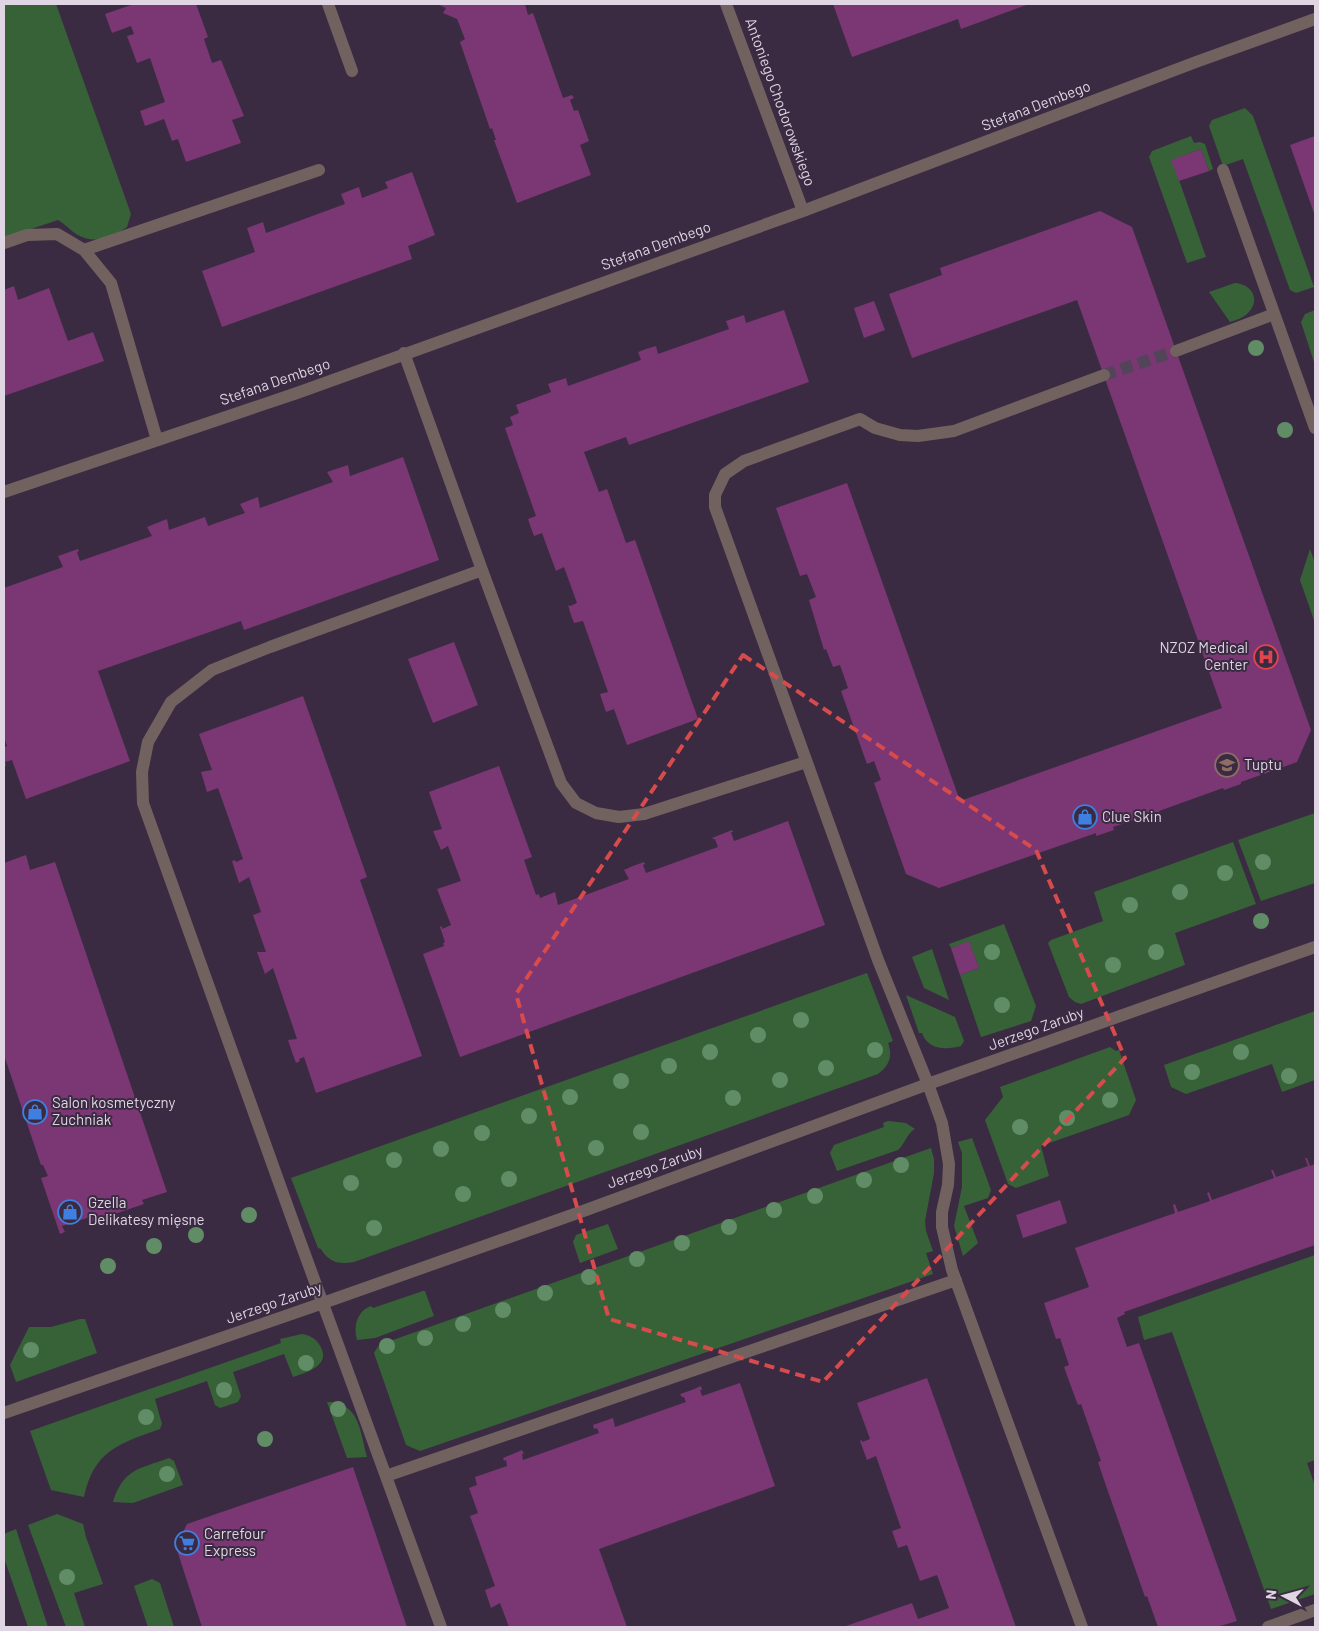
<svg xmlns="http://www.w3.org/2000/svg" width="1319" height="1631" font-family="Barlow,sans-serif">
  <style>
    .green { fill: #376238 }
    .building { fill: #7a3774 }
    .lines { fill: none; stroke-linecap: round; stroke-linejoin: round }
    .minor-tunnel { stroke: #54445a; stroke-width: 12; stroke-dasharray: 12 6; stroke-linecap: butt }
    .minor { stroke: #716260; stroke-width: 12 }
    .tree { fill: #618d66 }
    .marked { fill: none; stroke: #d84b4d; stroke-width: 4; stroke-dasharray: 10 6; stroke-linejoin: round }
    .labels { text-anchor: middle; stroke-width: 4; stroke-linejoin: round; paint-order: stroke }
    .street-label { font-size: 15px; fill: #dfd5e3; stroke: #3b2b42 }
    .poi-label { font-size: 15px; fill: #dfd5e3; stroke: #3b2b42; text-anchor: start }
  </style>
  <rect width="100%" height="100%" fill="#3b2b42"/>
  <path class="green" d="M 4,4 L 56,4 L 131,214 L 127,227 C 112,238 94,245 76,234 C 70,230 65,224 58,220 L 4,238 Z
    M 1245,108 L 1253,116 L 1314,287 L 1296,293 L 1290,290 L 1243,159 L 1223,166 L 1209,126 L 1212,120 Z
    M 1191,136 L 1194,143 L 1200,142 L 1205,144 L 1213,169 L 1209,171 L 1201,149 L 1172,160 L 1206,257 L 1187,263 L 1149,157 L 1152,151 Z
    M 1235,283 C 1252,284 1261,300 1248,313 C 1243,318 1236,320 1230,322 L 1209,292 Z
    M 1315,310 L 1315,365 L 1301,322 L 1305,314 Z
    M 1310,549 L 1315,563 L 1315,623 L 1300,580 Z
    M 1315,813 L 1315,883 L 1261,901 L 1238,840 Z
    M 1233,842 L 1256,904 L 1175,933 L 1185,965 L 1081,1004 L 1075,1002 L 1069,997 L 1048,943 L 1051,940 L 1103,921 L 1094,892 Z
    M 1004,924 L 1036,1006 L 1031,1021 L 981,1037 L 960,975 L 979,968 L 969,942 L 951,948 L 949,944 Z
    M 932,949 L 949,1000 L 924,988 L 912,957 Z
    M 867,973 L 893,1041 L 888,1043 C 893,1056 889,1066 878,1074 L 354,1262 C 338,1265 329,1262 321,1249 L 318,1248 L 291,1178 Z
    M 906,995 L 955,1017 L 964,1041 L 961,1046 C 946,1050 928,1050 922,1033 L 919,1033 Z
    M 1315,1011 L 1315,1080 L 1282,1092 L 1272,1064 L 1186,1094 L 1171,1087 L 1164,1065 Z
    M 1110,1047 L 1116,1051 L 1119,1050 L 1136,1100 L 1129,1115 L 1041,1146 L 1049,1176 L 1016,1188 L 1008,1184 L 985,1120 L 1003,1097 L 1000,1087 Z
    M 888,1121 L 906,1123 L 915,1129 C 907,1133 905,1144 898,1150 L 837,1171 L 830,1153 L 834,1145 L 884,1127 L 883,1123 Z
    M 972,1138 L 991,1190 L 988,1198 L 964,1206 L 978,1243 L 963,1256 L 954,1226 L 962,1187 L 962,1153 L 958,1142 Z
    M 931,1148 L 934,1159 L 934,1173 L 925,1221 L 926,1231 L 933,1251 L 926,1253 L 933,1274 L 420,1451 L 406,1445 L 374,1353 L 379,1345 Z
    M 608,1224 L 618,1249 L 580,1263 L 573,1242 L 576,1235 Z
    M 1315,1255 L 1315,1460 L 1307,1463 L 1315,1486 L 1315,1594 L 1271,1609 L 1172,1332 L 1144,1340 L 1138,1317 Z
    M 423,1291 L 425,1291 L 434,1316 L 375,1338 L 357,1340 C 353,1326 357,1311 371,1306 L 373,1308 Z
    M 80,1319 L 85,1319 L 97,1353 L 16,1382 L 10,1365 L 29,1327 L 51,1327 Z
    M 302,1334 C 309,1335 315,1338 319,1344 C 333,1365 308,1372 293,1377 L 284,1354 L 233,1372 L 241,1396 L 238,1402 L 220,1408 L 215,1405 L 207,1381 L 155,1399 L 162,1424 L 160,1429 C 119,1444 94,1450 84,1497 L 51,1490 L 30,1431 L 281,1343 L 280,1339 Z
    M 327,1402 C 360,1402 360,1432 367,1457 L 347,1458 Z
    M 169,1458 L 174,1461 L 183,1485 L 133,1503 L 113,1502 C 123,1469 139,1469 169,1458 Z
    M 57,1514 L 83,1524 L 86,1537 L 103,1584 L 74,1593 L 85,1627 L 66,1627 L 28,1525 Z
    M 16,1529 L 48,1627 L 28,1627 L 4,1558 L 4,1534 Z
    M 152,1579 L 160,1583 L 174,1627 L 148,1627 L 134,1586 Z"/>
  <path class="building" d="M 131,4 L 196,4 L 208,37 L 204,39 L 212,63 L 221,60 L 244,116 L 232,120 L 241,143 L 186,162 L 178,139 L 172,141 L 164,119 L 145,126 L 140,111 L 165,102 L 150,58 L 137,63 L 127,36 L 134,34 L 131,26 L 112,33 L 105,14 L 131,5 Z
    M 437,4 L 525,4 L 528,15 L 533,13 L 563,98 L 572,95 L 574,98 L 570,100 L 574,111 L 578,110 L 589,141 L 580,145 L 591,175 L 517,203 L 494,140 L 496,140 L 492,128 L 490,129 L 460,42 L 465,39 L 457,19 L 443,13 L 446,8 Z
    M 833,4 L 1029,4 L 961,29 L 958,19 L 852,57 Z
    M 1315,136 L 1315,216 L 1290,145 Z
    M 1201,149 L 1209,171 L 1179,181 L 1171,160 Z
    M 412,172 L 435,235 L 408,246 L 412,259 L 222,327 L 202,271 L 255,252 L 247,228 L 263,222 L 266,233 L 345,204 L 341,194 L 359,187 L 362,198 L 388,188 L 385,182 Z
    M 1100,211 L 1132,227 L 1311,730 L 1297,762 L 1241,782 L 1241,784 L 1224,790 L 1223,788 L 1159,811 L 1160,813 L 1142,819 L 1142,817 L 1113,827 L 1114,830 L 1096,836 L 1096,833 L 939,888 L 906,874 L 874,783 L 881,780 L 874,761 L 867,764 L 841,691 L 848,688 L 840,665 L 833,667 L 826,649 L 824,650 L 809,600 L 816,597 L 807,574 L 800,576 L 776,508 L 847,483 L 960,801 L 1222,708 L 1077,300 L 912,358 L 889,294 L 942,275 L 940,268 Z
    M 14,286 L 18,300 L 49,288 L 68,341 L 93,332 L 104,361 L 4,396 L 4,290 Z
    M 874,301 L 885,330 L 864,338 L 854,308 Z
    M 784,310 L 809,382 L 629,445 L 626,437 L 584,452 L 599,492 L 607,489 L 626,543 L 635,540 L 698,719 L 627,745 L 614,709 L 606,712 L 600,694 L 608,692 L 583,621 L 574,623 L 571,615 L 568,605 L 570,606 L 577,603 L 564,567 L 556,571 L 542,533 L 534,536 L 531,528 L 528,519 L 536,516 L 505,428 L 513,425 L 510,417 L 519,413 L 516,405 L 551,392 L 548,384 L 566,378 L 568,386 L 641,360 L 638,352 L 646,349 L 656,346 L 658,354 L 729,329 L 726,321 L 744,315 L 746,323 Z
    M 403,457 L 439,560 L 244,630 L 241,621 L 98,671 L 130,761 L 26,799 L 12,760 L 5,762 L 6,766 L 4,766 L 4,747 L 7,746 L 4,737 L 4,588 L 63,567 L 58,556 L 78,549 L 79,551 L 77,552 L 80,561 L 152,536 L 147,527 L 167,519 L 169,530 L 205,517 L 208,526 L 245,513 L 240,504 L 258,497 L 260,508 L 333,482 L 327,472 L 348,465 L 350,476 Z
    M 454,642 L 478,705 L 433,723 L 408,659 Z
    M 303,696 L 367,877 L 360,880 L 422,1056 L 316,1093 L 304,1057 L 299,1059 L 300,1061 L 296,1063 L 292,1052 L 288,1040 L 297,1039 L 273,968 L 265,974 L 257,952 L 266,952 L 253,915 L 261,912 L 249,877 L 239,883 L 232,861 L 235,860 L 236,862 L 243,859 L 218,788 L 207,792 L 201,772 L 212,770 L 199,734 Z
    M 499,766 L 532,857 L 524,860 L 536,895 L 539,894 L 540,898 L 555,892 L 558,905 L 629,879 L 624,870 L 633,866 L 644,862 L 645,864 L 643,865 L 646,873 L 718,847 L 715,839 L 713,839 L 712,838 L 732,830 L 733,832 L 731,832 L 734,841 L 788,821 L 825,925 L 460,1057 L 423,954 L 444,946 L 443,943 L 445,942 L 440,927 L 442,926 L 442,929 L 451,925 L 437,889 L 461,881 L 448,846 L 441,850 L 433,831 L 442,829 L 429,792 Z
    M 26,855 L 30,870 L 55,862 L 167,1192 L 142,1200 L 144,1204 L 91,1222 L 90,1217 L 62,1226 L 65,1232 L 60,1234 L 41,1178 L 48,1176 L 43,1165 L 41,1165 L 4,1055 L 4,863 Z
    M 969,941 L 979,968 L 960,975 L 951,948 Z
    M 1305,1158 L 1307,1158 L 1310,1166 L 1315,1164 L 1315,1245 L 1124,1312 L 1125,1314 L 1117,1318 L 1127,1347 L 1139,1343 L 1237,1621 L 1217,1627 L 1158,1627 L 1147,1596 L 1145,1597 L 1103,1477 L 1098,1462 L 1101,1461 L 1081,1404 L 1078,1405 L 1069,1381 L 1064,1367 L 1069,1365 L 1060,1338 L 1056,1339 L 1044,1303 L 1089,1287 L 1075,1248 L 1175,1213 L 1173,1205 L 1175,1204 L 1178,1212 L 1210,1201 L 1207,1193 L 1209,1192 L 1212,1200 L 1274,1178 L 1271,1170 L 1273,1170 L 1276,1177 L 1308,1166 Z
    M 1060,1200 L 1067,1223 L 1023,1238 L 1016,1215 Z
    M 927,1378 L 1016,1627 L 843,1627 L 912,1603 L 918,1619 L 949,1608 L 937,1575 L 920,1581 L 907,1545 L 898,1548 L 892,1531 L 901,1528 L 876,1456 L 867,1460 L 860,1441 L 862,1440 L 862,1442 L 870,1439 L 857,1403 Z
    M 740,1383 L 775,1486 L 599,1549 L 627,1627 L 509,1627 L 500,1603 L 491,1608 L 485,1590 L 495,1586 L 470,1516 L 478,1513 L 469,1488 L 477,1485 L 475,1477 L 507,1466 L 506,1460 L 504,1461 L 503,1458 L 522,1450 L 524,1454 L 522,1454 L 523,1460 L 599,1433 L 597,1428 L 594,1429 L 593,1425 L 613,1418 L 615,1427 L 686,1402 L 684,1397 L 682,1397 L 680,1394 L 692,1390 L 701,1386 L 702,1390 L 700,1390 L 702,1396 Z
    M 353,1467 L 407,1627 L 202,1627 L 176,1547 L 187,1524 Z"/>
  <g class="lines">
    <path class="minor-tunnel" d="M 1104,375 L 1176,351"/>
    <path class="minor" d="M 328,4 L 352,71
      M 726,4 L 803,211
      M 1223,170 L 1315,428
      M 4,243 L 27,235 L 57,234 L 84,250 L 111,283 L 157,440
      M 84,250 L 319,170
      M 1176,351 L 1274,314
      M 404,353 L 482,570 L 561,783 L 576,803 L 596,813 L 619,817 L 644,814 L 806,762
      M 4,492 L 297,393 L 803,211 L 1196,62 L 1315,19
      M 4,1413 L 323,1303 L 586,1210 L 928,1084 L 1315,947
      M 386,1476 L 956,1280
      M 441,1627 L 296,1230 L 143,803 L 142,772 L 148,742 L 171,702 L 212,670 L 270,647 L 482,570
      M 1082,1627 L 952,1270 L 942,1227 L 942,1212 L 948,1185 L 949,1164 L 942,1123 L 928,1084 L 878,960 L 715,507 L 715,495 L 725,474 L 744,461 L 860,419 L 875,428 L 900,435 L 918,436 L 954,431 L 1104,375
      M 1268,1627 L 1315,1610"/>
  </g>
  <g class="tree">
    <circle cx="1256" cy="348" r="8"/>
    <circle cx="1285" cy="430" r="8"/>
    <circle cx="1263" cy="862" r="8"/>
    <circle cx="1225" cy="873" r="8"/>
    <circle cx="1180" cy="892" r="8"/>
    <circle cx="1130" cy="905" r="8"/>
    <circle cx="1261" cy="921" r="8"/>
    <circle cx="992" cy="952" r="8"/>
    <circle cx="1156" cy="952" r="8"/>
    <circle cx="1113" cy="965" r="8"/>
    <circle cx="1002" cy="1005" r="8"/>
    <circle cx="801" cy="1020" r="8"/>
    <circle cx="758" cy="1035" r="8"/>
    <circle cx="875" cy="1050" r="8"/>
    <circle cx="710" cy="1052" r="8"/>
    <circle cx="1241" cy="1052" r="8"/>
    <circle cx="669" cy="1066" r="8"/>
    <circle cx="826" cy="1068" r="8"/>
    <circle cx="1192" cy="1072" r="8"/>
    <circle cx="1289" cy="1076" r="8"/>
    <circle cx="780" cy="1080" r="8"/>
    <circle cx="621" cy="1081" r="8"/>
    <circle cx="570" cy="1097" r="8"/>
    <circle cx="733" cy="1098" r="8"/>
    <circle cx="1110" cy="1100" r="8"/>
    <circle cx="529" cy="1116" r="8"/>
    <circle cx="1067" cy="1118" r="8"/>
    <circle cx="1020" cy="1127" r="8"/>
    <circle cx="641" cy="1132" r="8"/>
    <circle cx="482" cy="1133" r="8"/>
    <circle cx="596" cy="1148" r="8"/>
    <circle cx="441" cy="1149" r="8"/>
    <circle cx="394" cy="1160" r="8"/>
    <circle cx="901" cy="1165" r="8"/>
    <circle cx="509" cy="1179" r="8"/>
    <circle cx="864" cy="1180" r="8"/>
    <circle cx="351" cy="1183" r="8"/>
    <circle cx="463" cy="1194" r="8"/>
    <circle cx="815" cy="1196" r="8"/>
    <circle cx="774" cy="1210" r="8"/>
    <circle cx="249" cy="1215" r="8"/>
    <circle cx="729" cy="1227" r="8"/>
    <circle cx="374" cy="1228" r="8"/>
    <circle cx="196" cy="1235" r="8"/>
    <circle cx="682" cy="1243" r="8"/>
    <circle cx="154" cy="1246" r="8"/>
    <circle cx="637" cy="1259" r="8"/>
    <circle cx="108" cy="1266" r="8"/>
    <circle cx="589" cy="1277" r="8"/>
    <circle cx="545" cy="1293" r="8"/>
    <circle cx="503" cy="1310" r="8"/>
    <circle cx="463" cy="1324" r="8"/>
    <circle cx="425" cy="1338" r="8"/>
    <circle cx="387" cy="1346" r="8"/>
    <circle cx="31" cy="1350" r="8"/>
    <circle cx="306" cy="1363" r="8"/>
    <circle cx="224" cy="1390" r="8"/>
    <circle cx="338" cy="1409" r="8"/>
    <circle cx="146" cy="1417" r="8"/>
    <circle cx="265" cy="1439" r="8"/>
    <circle cx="167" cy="1474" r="8"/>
    <circle cx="67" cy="1577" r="8"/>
  </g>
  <path class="marked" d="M 743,655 L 1036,850 L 1125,1058 L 823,1382 L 609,1319 L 516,994 Z"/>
  <defs>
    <g id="hospital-ring" transform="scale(1.25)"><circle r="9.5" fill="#3b2b42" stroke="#e0444e" stroke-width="1.5"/><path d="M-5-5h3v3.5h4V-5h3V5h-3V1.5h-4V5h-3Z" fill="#e0444e"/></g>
    <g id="school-ring" transform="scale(1.25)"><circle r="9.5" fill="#3b2b42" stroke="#8d6e63" stroke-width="1.5"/><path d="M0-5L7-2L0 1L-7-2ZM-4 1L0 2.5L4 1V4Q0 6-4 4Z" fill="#8d6e63"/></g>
    <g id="shop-ring" transform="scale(1.25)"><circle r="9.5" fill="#3b2b42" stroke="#3f7fe0" stroke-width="1.5"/><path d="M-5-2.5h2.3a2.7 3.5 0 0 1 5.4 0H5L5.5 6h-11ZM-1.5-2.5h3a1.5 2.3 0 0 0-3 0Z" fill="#3f7fe0"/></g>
    <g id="supermarket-ring" transform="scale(1.25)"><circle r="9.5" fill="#3b2b42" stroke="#3f7fe0" stroke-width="1.5"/><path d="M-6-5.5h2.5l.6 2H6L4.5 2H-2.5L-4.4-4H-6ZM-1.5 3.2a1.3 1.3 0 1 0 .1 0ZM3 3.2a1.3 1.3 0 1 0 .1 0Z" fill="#3f7fe0"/></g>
  </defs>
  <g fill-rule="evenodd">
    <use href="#hospital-ring" x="1266" y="657"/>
    <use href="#school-ring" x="1227" y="765"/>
    <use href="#shop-ring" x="1085" y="817"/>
    <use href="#shop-ring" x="35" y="1112"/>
    <use href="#shop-ring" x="70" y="1212"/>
    <use href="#supermarket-ring" x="187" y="1543"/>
  </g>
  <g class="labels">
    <g class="street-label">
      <text transform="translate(780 102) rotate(70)" y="5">Antoniego Chodorowskiego</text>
      <text transform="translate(1036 106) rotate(-21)" y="5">Stefana Dembego</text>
      <text transform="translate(656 246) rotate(-20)" y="5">Stefana Dembego</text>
      <text transform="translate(275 382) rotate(-19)" y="5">Stefana Dembego</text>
      <text transform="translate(1036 1029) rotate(-20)" y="5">Jerzego Zaruby</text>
      <text transform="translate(655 1167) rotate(-20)" y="5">Jerzego Zaruby</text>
      <text transform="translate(274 1303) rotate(-19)" y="5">Jerzego Zaruby</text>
    </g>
    <g class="poi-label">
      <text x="1248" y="653" text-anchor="end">NZOZ Medical<tspan x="1248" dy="17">Center</tspan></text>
      <text x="1244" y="770">Tuptu</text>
      <text x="1102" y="822">Clue Skin</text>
      <text x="52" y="1108">Salon kosmetyczny<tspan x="52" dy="17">Zuchniak</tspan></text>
      <text x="88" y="1208">Gzella<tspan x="88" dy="17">Delikatesy mięsne</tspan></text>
      <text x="204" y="1539">Carrefour<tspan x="204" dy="17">Express</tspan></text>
    </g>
  </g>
  <rect width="1319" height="1631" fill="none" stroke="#dfd5e3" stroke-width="10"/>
  <g transform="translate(1284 1596) rotate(276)" stroke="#3b2b42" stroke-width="4" paint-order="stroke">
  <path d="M0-4L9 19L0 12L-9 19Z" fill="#dfd5e3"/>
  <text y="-8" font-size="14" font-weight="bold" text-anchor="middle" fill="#dfd5e3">N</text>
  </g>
</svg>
